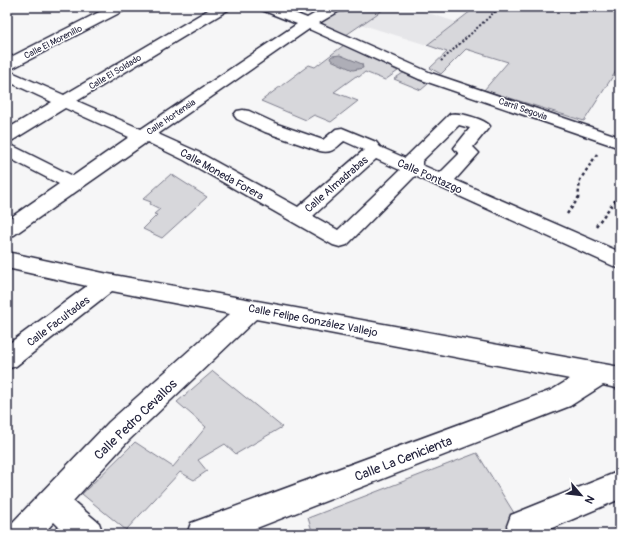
<svg xmlns="http://www.w3.org/2000/svg" width="627" height="541" font-family="Pangolin,sans-serif">
  <style>
    .built { fill: #e6e6e9 }
    .green { fill: #d7d7db; stroke: #7c7c8b }
    .water { fill: #aeaeb7; stroke: #767685 }
    .lines { fill: none; stroke-linecap: round; stroke-linejoin: round }
    .street-casing { stroke: #22223b; stroke-width: 3 }
    .path-far1 { stroke: #22223b; stroke-width: 2; stroke-dasharray: 2 2; stroke-linecap: butt }
    .path { stroke: #22223b; stroke-width: 2.5; stroke-dasharray: 3 3; stroke-linecap: butt }
    .street { fill: #fff; fill-rule: evenodd }
    .labels { text-anchor: middle; stroke-width: 3; stroke-linejoin: round; paint-order: stroke }
    .far-street-label { font-size: 9px; fill: #22223b; stroke: #fff }
    .street-label { font-size: 11px; fill: #22223b; stroke: #fff }
    .near-street-label { font-size: 13px; fill: #22223b; stroke: #fff }
  </style>
  <rect width="100%" height="100%" fill="#f6f6f7"/>
  <filter id="ink" filterUnits="userSpaceOnUse"><feTurbulence type="fractalNoise" baseFrequency=".025" numOctaves="2"/><feDisplacementMap in="SourceGraphic" scale="8" xChannelSelector="R" yChannelSelector="G"/><feConvolveMatrix kernelMatrix="1 2 1 2 8 2 1 2 1" color-interpolation-filters="sRGB"/></filter>
  <g filter="url(#ink)">
    <path class="built" d="M 387,7 L 410,7 L 456,22 L 427,45 L 360,24 Z"/>
    <path class="green" d="M 352,7 L 387,7 L 346,35 L 321,23 L 338,12 L 344,12 Z
      M 476,7 L 620,7 L 620,65 L 584,121 L 484,90 L 508,62 L 466,49 L 441,74 L 430,68 L 447,52 L 427,45 Z
      M 344,45 L 398,71 L 385,80 L 365,72 L 359,77 L 356,76 L 334,92 L 358,101 L 331,122 L 314,115 L 306,120 L 261,101 L 309,65 L 315,67 Z
      M 403,73 L 428,84 L 421,90 L 394,79 Z
      M 171,174 L 207,197 L 162,238 L 143,229 L 157,215 L 154,214 L 160,209 L 150,204 L 151,202 L 143,199 Z
      M 213,371 L 282,427 L 236,454 L 225,444 L 198,460 L 207,471 L 194,480 L 180,472 L 126,530 L 82,494 L 135,442 L 173,467 L 206,427 L 177,402 Z
      M 477,453 L 527,534 L 313,534 L 308,518 Z"/>
    <path class="water" d="M 340,55 L 362,64 L 363,68 L 353,70 L 331,60 L 330,58 L 332,56 Z"/>
    <g class="lines">
      <g class="street-casing">
        <path id="street" d="M 109,7 L 127,7 L 125,10 L 13,68 L 7,70 L 7,59 Z
          M 213,7 L 230,7 L 228,10 L 77,101 L 141,129 L 297,24 L 262,10 L 260,7 L 279,7 L 307,18 L 326,7 L 343,7 L 341,10 L 319,23 L 431,73 L 620,137 L 620,148 L 419,79 L 309,29 L 158,134 L 198,152 L 298,207 L 364,150 L 344,141 C 336,148 331,154 320,151 L 265,132 L 237,119 L 234,115 L 237,111 L 243,110 L 249,111 L 277,124 L 323,140 L 336,129 L 342,128 L 376,142 L 380,147 L 405,158 L 450,114 C 459,112 485,119 490,126 L 473,147 L 479,153 L 455,180 L 620,252 L 620,269 L 415,176 L 347,245 L 340,247 L 333,245 L 184,160 L 147,142 L 14,235 L 7,237 L 7,220 L 59,184 L 7,157 L 7,144 L 13,146 L 73,176 L 129,137 L 65,108 L 13,140 L 7,141 L 7,129 L 52,102 L 7,81 L 7,70 L 64,95 ZM 459,125 L 470,128 L 454,148 L 459,154 L 440,173 L 422,165 L 422,161 ZM 376,159 L 400,170 L 338,230 L 313,216 Z
          M 7,252 L 108,274 L 620,367 L 620,389 L 603,385 L 570,406 L 241,534 L 187,534 L 191,523 L 202,519 L 552,390 L 570,379 L 256,319 L 129,440 L 73,501 L 99,523 L 103,534 L 66,534 L 54,522 L 43,534 L 8,534 L 12,523 L 109,422 L 230,314 L 112,291 L 16,366 L 7,369 L 7,345 L 87,286 L 7,268 Z
          M 620,471 L 620,499 L 538,534 L 510,534 L 507,526 L 511,515 Z"/>
      </g>
      <path class="path-far1" d="M 441,61 L 500,7"/>
      <path class="path" d="M 567,214 L 578,199 L 580,180 L 597,154
        M 596,226 L 620,194"/>
      <use href="#street" class="street"/>
    </g>
  </g>
  <g class="labels">
    <g class="far-street-label">
      <text transform="translate(53 42) rotate(-27)" y="3">Calle El Morenillo</text>
      <text transform="translate(115 72) rotate(-31)" y="3">Calle El Soldado</text>
      <text transform="translate(523 109) rotate(19)" y="3">Carril Segovia</text>
      <text transform="translate(171 117) rotate(-34)" y="3">Calle Hortensia</text>
    </g>
    <g class="street-label">
      <text transform="translate(222 174) rotate(29)" y="4">Calle Moneda Forera</text>
      <text transform="translate(430 176) rotate(24)" y="4">Calle Pontazgo</text>
      <text transform="translate(336 184) rotate(-41)" y="4">Calle Almadrabas</text>
      <text transform="translate(313 320) rotate(11)" y="4">Calle Felipe González Vallejo</text>
      <text transform="translate(58 321) rotate(-37)" y="4">Calle Facultades</text>
    </g>
    <g class="near-street-label">
      <text transform="translate(135 419) rotate(-44)" y="5">Calle Pedro Cevallos</text>
      <text transform="translate(403 458) rotate(-21)" y="5">Calle La Cenicienta</text>
    </g>
  </g>
  <rect width="627" height="541" fill="none" stroke="#fff" stroke-width="24"/>
  <rect x="12" y="12" width="603" height="517" fill="none" stroke="#22223b" stroke-width="1.5" filter="url(#ink)"/>
  <g transform="translate(581 495) rotate(118)" stroke="#ffffff" stroke-width="3" paint-order="stroke">
  <path d="M0-3L7 15L0 10L-7 15Z" fill="#22223b"/>
  <text y="-6" font-size="11" font-weight="bold" text-anchor="middle" fill="#22223b">N</text>
  </g>
</svg>
